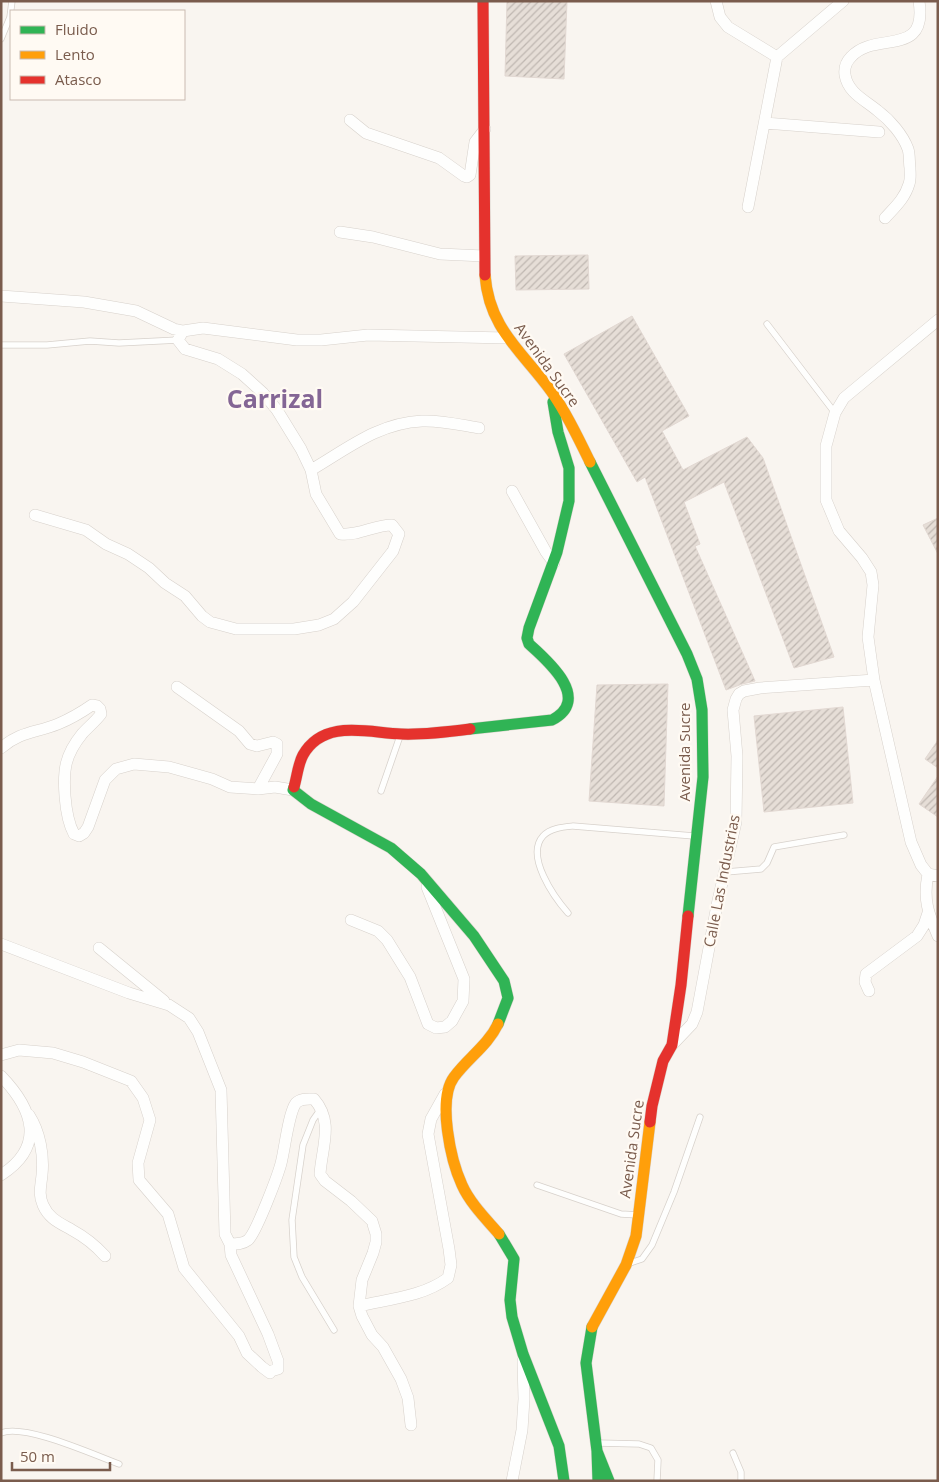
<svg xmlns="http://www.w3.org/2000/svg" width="939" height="1482" font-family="'Open Sans',sans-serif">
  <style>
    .building { fill: url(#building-hatch); stroke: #e2d8d2 }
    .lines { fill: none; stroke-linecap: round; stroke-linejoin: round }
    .lane-casing { stroke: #d7d1cb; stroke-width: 7 }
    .street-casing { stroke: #d7d1cb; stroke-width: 12 }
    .fast-casing { stroke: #d9d2cb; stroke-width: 12 }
    .slow-casing { stroke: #d9d2cb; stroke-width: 12 }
    .jam-casing { stroke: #d9d2cb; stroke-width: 12 }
    .lane { stroke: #fefefd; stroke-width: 5.5 }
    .street { stroke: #fefefd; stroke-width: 11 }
    .fast { stroke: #30b455; stroke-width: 11 }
    .slow { stroke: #ff9f0a; stroke-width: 11 }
    .jam { stroke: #e5322d; stroke-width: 11 }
    .labels { text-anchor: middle; stroke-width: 4.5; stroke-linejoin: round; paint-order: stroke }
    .street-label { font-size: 15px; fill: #7a5c4d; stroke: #fffaf3 }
    .town-label { font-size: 25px; font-weight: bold; fill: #846695; stroke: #fffaf3 }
  </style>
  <defs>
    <pattern id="building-hatch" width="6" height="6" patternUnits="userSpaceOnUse" patternTransform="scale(1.25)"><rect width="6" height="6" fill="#e6ded7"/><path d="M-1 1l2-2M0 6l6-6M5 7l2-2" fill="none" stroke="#bfb7b1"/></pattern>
  </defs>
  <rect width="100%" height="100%" fill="#f9f5f0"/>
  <path class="building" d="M 507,1 L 567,1 L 564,79 L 505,76 Z
    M 588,255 L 589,289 L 516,290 L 515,256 Z
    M 632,316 L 689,416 L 662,431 L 683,470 L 747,437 L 763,458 L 834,657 L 794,668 L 724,482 L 684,502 L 700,544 L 695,546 L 755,681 L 742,684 L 726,690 L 645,477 L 637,482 L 564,354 Z
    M 938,518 L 938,554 L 923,525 Z
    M 668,684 L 664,806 L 589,801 L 597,685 Z
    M 843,707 L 853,803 L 764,812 L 754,716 Z
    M 938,740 L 938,768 L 925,759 Z
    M 938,776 L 938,817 L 919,804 Z"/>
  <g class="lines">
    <g class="lane-casing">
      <path id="lane" d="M 1,39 L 10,17 L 12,1
        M 767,324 L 835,413
        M 1,345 L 47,345 L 90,341 L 119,343 L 178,340
        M 381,791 L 400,736
        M 726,872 L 761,869 L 767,863 L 774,847 L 844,835
        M 568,913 C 554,897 525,856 543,836 C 550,828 563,827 573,826 L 694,836
        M 320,1110 L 313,1120 L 303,1145 L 292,1220 L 294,1257 L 302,1277 L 334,1330
        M 537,1185 L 621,1214 L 638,1215
        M 630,1263 L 642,1259 L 652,1245 L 674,1192 L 700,1117
        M 1,1433 C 24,1423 94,1455 119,1464
        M 598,1443 L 639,1444 L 651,1448 L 658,1460 L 657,1481
        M 733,1453 L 741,1472 L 741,1481"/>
    </g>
    <g class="street-casing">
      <path id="street" d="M 716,1 L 720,17 L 728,27 L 777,57 L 748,207
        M 777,57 L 843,1
        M 350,120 L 366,133 L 439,158 L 464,176 L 467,177 L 470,175 L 475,142 L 485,129
        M 765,123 L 879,132
        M 885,218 C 895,207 905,198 909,184 C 911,179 910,173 910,168 C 909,163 910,155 908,149 C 903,135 890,120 878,111 C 865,100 848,93 845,75 C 844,68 846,62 851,57 C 875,30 928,59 919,1
        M 340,232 L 373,237 L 440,254 L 484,256
        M 1,296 L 84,302 L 136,311 L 174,329 L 183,331
        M 311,470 C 347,449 378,423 422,421 C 440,420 461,425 479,428
        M 512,491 L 546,552 L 554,563
        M 35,515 L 86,530 L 106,544 L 128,554 L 149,568 L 165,583 L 185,596 L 202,616 L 210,622 L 236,629 L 294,629 L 319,625 L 334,619 L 353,602 L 393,551 L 399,534 L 392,525 C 374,525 359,536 340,534 L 316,494 L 311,470 L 301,449 L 277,410 L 263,393 L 242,374 L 218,359 L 185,349 L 178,340 L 183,331 L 203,328 L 297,340 L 321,340 L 368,335 L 507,338
        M 874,680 L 911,842 L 921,865 L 928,874 L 938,876
        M 177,687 L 239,731 L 250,744 L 257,746 L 273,742 L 277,744 L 277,754 L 258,789
        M 1,748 C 21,731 36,733 58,724 C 70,719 82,712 92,705 L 97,706 L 100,709 L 101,714 C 95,722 88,727 82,734 C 65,755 63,770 65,796 C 66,809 68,823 74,834 L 79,836 L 84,833 L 88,827 L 105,780 L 116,769 L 134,764 L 169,767 L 212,779 L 230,787 L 258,789 L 275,787 L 293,790
        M 928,874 C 923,899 928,913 938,936
        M 351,920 L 378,931 L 387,940 L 410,977 L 428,1024 L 436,1028 L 445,1027 L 452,1021 L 463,1001 L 464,979 L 427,887
        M 1,944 L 129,993 L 169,1005 L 189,1018 L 198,1032 L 221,1090 L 225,1234 L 230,1244 C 237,1244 243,1244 248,1240 C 256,1233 280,1171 282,1159 C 285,1146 289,1112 296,1103 C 301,1098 308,1099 314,1099 C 334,1122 322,1146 320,1174 L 325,1181 L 351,1201 L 372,1221 L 376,1234 L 376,1242 L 373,1253 L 362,1280 L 359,1306 L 362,1316 L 372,1335 L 383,1347 L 401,1379 L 408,1398 L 411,1425
        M 99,948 L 164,1001
        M 869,991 L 865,982 L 866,974 L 917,936 L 924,925 L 928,913
        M 672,1045 L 692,1024 L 697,1012 L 717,905 L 736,822 L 737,756 L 733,710 L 736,699 L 739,694 L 744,691 L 760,688 L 874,680 L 868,637 L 873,585 L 871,572 L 862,558 L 839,531 L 826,500 L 826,446 L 835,413 L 844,398 L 938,320
        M 1,1055 L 19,1050 L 53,1053 L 83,1062 L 131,1081 L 143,1098 L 150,1120 L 138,1163 L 139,1180 L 168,1214 L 184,1268 L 239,1336 L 247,1353 L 262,1367 L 270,1373 L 271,1371 L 278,1369 L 278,1361 L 268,1334 L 231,1255 L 230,1244
        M 1,1076 C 33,1109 46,1146 1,1175
        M 29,1115 C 40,1132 44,1155 42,1175 C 41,1186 38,1194 43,1205 C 49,1219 60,1223 72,1230 C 85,1237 96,1246 105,1256
        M 359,1306 C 389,1299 422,1297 448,1278 L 451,1265 L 449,1249 L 428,1134 L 431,1119 L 445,1094
        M 512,1481 L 522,1430 L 524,1399 L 523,1361"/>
    </g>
    <g class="fast-casing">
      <path id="fast" d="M 590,462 L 687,654 L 697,679 L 702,710 L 703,777 L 688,916
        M 470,729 L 552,720 C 592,699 548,661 529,644 L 527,638 L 529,628 L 557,552 L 569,501 L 569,468 L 558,432 L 553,402
        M 294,787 L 293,790 L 311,804 L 391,848 L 421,874 L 474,936 L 504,981 L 508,998 L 498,1024
        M 499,1234 L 514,1259 L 510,1300 L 512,1317 L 523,1354 L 559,1446 L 564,1481
        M 592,1327 L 586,1363 L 597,1451 L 598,1481
        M 597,1451 L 609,1481"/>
    </g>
    <g class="slow-casing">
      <path id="slow" d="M 485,275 C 489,329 522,351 551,391 C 567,413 578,438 590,462
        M 498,1024 C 488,1045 468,1058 454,1077 C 437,1100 451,1161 462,1185 C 470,1203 486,1219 499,1234
        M 592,1327 L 626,1265 L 636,1236 L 650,1122"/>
    </g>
    <g class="jam-casing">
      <path id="jam" d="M 483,1 L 485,275
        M 294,787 C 297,777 298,764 303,755 C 324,718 369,733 401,734 C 424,735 447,732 470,729
        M 650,1122 L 652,1106 L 663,1061 L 672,1045 L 681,985 L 688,916"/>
    </g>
    <use href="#lane" class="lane"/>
    <use href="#street" class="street"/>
    <use href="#fast" class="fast"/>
    <use href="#slow" class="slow"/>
    <use href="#jam" class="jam"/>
  </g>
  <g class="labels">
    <g class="street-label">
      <text transform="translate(547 365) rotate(54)" y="5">Avenida Sucre</text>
      <text transform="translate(685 752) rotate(-90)" y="5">Avenida Sucre</text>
      <text transform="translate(722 881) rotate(-79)" y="5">Calle Las Industrias</text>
      <text transform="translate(632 1149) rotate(-82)" y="5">Avenida Sucre</text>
    </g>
    <g class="town-label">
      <text x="275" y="408">Carrizal</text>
    </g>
  </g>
  <rect width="939" height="1482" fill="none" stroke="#7a5c4d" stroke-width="5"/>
  <rect x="10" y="10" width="175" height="90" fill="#fffaf3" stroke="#cabbb1"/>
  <rect x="20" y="26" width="25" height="8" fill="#30b455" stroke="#cabbb1"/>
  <text x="55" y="35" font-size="15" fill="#7a5c4d">Fluido</text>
  <rect x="20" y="51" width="25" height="8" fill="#ff9f0a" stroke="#cabbb1"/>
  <text x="55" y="60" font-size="15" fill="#7a5c4d">Lento</text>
  <rect x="20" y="76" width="25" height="8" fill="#e5322d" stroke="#cabbb1"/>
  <text x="55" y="85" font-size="15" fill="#7a5c4d">Atasco</text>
  <path d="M12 1462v8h98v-8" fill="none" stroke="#7a5c4d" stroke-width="2.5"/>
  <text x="20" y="1462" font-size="15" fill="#7a5c4d" stroke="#fffaf3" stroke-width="4" paint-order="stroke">50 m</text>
</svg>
